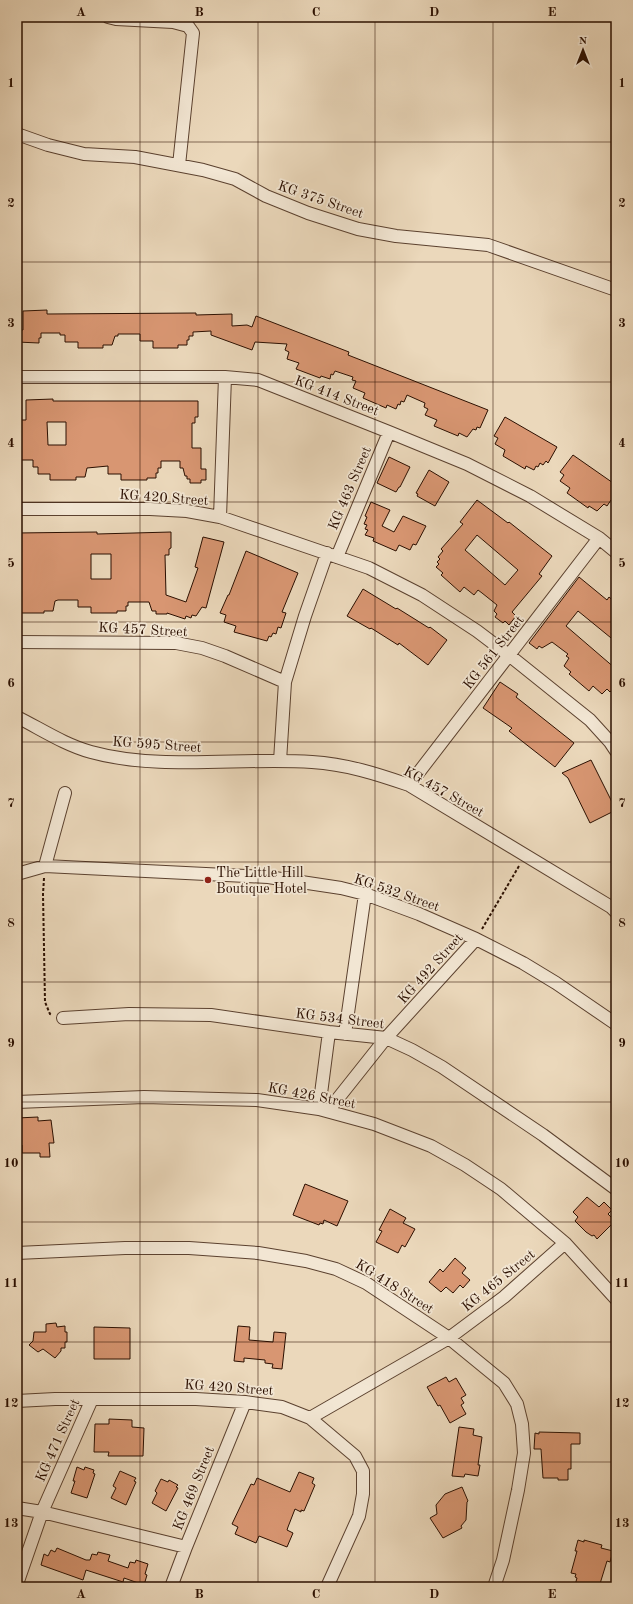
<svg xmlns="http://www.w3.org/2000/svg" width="633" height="1604" font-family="'Old Standard TT',serif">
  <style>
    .building { fill: #d89672; stroke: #2b0f00; fill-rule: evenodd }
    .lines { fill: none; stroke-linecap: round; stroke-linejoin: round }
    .minor-casing { stroke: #5b412f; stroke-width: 14 }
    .path { stroke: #2b0f00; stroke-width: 2; stroke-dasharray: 3 2; stroke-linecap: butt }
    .minor { stroke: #f2e6d3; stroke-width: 12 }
    .grid { fill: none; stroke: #2b0f00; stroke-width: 1; stroke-opacity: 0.55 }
    .poi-dot { fill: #8f2418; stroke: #f2e6d3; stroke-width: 1.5 }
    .labels { text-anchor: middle; stroke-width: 3.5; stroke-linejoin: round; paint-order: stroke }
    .street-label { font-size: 14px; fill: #2b0f00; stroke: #f2e6d3 }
    .poi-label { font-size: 14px; fill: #2b0f00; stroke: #f2e6d3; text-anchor: start }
    .neatline { fill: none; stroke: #2b0f00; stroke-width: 1.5 }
    .grid-label { font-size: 13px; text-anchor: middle; font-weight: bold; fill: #2b0f00 }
  </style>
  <rect width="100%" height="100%" fill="#ebd8bb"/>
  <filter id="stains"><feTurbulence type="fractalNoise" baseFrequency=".005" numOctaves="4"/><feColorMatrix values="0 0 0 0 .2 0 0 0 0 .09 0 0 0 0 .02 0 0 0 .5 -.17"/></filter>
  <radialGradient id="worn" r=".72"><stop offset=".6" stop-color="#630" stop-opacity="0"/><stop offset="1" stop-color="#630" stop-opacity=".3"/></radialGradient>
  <path class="building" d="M 47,310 L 47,314 L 196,313 L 196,315 L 232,314 L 232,326 L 247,325 L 252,327 L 256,316 L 349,352 L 348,355 L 488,410 L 480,428 L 477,427 L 476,430 L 473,429 L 467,437 L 459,433 L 458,436 L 434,426 L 437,420 L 425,415 L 428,409 L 424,407 L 425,403 L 407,395 L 404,402 L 401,401 L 400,405 L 398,404 L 396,409 L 387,405 L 386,408 L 363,398 L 365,393 L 353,388 L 356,381 L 352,380 L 353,377 L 335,371 L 333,375 L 331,374 L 330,379 L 321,376 L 320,378 L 296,369 L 299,363 L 287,359 L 289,352 L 285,350 L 287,344 L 255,342 L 252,350 L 211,335 L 211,331 L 193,332 L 193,336 L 189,336 L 189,340 L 187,340 L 187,345 L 178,345 L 178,348 L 153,348 L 153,341 L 140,341 L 140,334 L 118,334 L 118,336 L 115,336 L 112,345 L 103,345 L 103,348 L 78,348 L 78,342 L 65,342 L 65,335 L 60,335 L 60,333 L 41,333 L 41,338 L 39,338 L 39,343 L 17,342 L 17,330 L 23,330 L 23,311 Z
    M 53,399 L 53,401 L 198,401 L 198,417 L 195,417 L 195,423 L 192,423 L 192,448 L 201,448 L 201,469 L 206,469 L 206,480 L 201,480 L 201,483 L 190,483 L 190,479 L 187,479 L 187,476 L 185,476 L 183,468 L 180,468 L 180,461 L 161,461 L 161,468 L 158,468 L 158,473 L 156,473 L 156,478 L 147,478 L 147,480 L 121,480 L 121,474 L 108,474 L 108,466 L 87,468 L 85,477 L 76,477 L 76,480 L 50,480 L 50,474 L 38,474 L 38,467 L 33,467 L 33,460 L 17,460 L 17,420 L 26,420 L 26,400 ZM 47,422 L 66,422 L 66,445 L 48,445 Z
    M 505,417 L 557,447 L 548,463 L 546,461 L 543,465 L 540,463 L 538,467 L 536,466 L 534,470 L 526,466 L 525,469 L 503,456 L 505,450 L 495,444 L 498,438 L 494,436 Z
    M 573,455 L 616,485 L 616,504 L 611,500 L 607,506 L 604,504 L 597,511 L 589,506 L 588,508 L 567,493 L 570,488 L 560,481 L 564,475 L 560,472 Z
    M 389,457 L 410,467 L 400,487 L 399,487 L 396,492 L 377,483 Z
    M 429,470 L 449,482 L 435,506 L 417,496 L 418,494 L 416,493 Z
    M 477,500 L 508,523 L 509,522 L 552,556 L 539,574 L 542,576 L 512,612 L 516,616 L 509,625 L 505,621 L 503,623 L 495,617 L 497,614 L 494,611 L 497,605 L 482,593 L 478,590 L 474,595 L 464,587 L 460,592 L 441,575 L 443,573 L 436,567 L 439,564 L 437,562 L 440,559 L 438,557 L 443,551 L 441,549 L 463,524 L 460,522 ZM 477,535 L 518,570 L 505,585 L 465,550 Z
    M 371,502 L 390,510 L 382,526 L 394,532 L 403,516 L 426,526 L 416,545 L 413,544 L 410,550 L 399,545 L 396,551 L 373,541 L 374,538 L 365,535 L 368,530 L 365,529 L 367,525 L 364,524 L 367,517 L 365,516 Z
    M 97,532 L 97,534 L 171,532 L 171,548 L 169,549 L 169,555 L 165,555 L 166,595 L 186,602 L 198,568 L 195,567 L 203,537 L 224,542 L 206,608 L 202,607 L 196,616 L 192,615 L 191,618 L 186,616 L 185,619 L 167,613 L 167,614 L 156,614 L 156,611 L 152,611 L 149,602 L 128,602 L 128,606 L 126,606 L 126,611 L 117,611 L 117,613 L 91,613 L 91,607 L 78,607 L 78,600 L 58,600 L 55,601 L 53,611 L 44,611 L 44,613 L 18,613 L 17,533 ZM 91,554 L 111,554 L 111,579 L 91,579 Z
    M 246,551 L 298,573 L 282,612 L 286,613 L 281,628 L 278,627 L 276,634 L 273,633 L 271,637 L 269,636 L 267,641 L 234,632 L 236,626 L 224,622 L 226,615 L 220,613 L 228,595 L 229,595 Z
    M 579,577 L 607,600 L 609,597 L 616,603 L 616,642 L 578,611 L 566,626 L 616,669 L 616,686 L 610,692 L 607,689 L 602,694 L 593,686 L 589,691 L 569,674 L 571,672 L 564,666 L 569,658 L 566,656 L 568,654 L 552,642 L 542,648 L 539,646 L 537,649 L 529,643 Z
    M 363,589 L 396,609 L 397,608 L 429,628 L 430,627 L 447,640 L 428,665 L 399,643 L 398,645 L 371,628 L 370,629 L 347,616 Z
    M 500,682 L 518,694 L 516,697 L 574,743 L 555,767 L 509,731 L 512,728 L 483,708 Z
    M 591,760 L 616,810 L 590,823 L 568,778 L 562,773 Z
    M 38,1117 L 38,1121 L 51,1120 L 54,1143 L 49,1143 L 50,1157 L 40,1157 L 40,1153 L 22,1153 L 22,1145 L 17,1145 L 17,1118 Z
    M 305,1184 L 348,1201 L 337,1226 L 324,1220 L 323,1224 L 320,1223 L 319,1225 L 293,1215 Z
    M 587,1197 L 599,1207 L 604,1202 L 612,1210 L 608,1214 L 615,1221 L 597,1239 L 594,1235 L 592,1236 L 586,1232 L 575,1221 L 578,1217 L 573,1212 Z
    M 390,1209 L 406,1218 L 403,1223 L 415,1229 L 405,1247 L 402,1245 L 398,1253 L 376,1242 L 382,1231 L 379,1230 Z
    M 455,1258 L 466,1268 L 462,1273 L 470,1280 L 463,1288 L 460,1285 L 453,1293 L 446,1287 L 441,1292 L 429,1282 L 440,1269 L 443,1272 Z
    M 56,1323 L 57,1327 L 65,1326 L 65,1332 L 67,1332 L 67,1342 L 65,1342 L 65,1348 L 61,1348 L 61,1351 L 55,1358 L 43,1349 L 38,1352 L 29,1345 L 33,1341 L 34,1332 L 46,1332 L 46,1324 Z
    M 238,1326 L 250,1327 L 249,1340 L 273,1342 L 274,1332 L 286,1333 L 282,1369 L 272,1368 L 273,1364 L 265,1363 L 265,1360 L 244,1358 L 244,1362 L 234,1361 Z
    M 94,1327 L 130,1328 L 130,1359 L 94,1359 Z
    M 446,1377 L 449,1382 L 456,1378 L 466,1395 L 461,1398 L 464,1403 L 461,1405 L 466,1414 L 450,1423 L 440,1405 L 438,1406 L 427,1387 Z
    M 109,1419 L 132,1420 L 132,1427 L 144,1428 L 143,1456 L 108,1456 L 109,1452 L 94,1452 L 95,1424 L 109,1424 Z
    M 459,1427 L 474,1429 L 473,1435 L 482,1437 L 478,1465 L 480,1465 L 478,1476 L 465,1474 L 464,1477 L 452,1476 Z
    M 539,1432 L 580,1433 L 580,1444 L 571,1444 L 571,1469 L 568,1469 L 568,1480 L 558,1480 L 558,1478 L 543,1478 L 541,1449 L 534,1449 L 535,1433 L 539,1434 Z
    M 77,1467 L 84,1470 L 85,1467 L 94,1470 L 93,1473 L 95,1474 L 87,1498 L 71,1493 L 75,1481 L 73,1481 Z
    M 120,1471 L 136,1478 L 134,1481 L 136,1482 L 126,1505 L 111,1498 L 116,1488 L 113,1486 Z
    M 299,1472 L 314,1478 L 312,1483 L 315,1485 L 304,1511 L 301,1510 L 301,1512 L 295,1509 L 288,1527 L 287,1530 L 293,1533 L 287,1547 L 259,1536 L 256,1543 L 235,1534 L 238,1527 L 232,1524 L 251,1484 L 254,1485 L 257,1478 L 290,1492 Z
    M 161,1479 L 168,1482 L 169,1480 L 178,1485 L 176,1487 L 178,1488 L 166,1511 L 152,1503 L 157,1493 L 155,1491 Z
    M 462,1487 L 468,1501 L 467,1502 L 466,1520 L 461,1526 L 462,1528 L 443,1538 L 430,1518 L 437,1514 L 436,1505 L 445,1494 Z
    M 578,1540 L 584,1542 L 584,1540 L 602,1545 L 601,1548 L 613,1551 L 610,1562 L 607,1561 L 599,1587 L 581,1587 L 575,1585 L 577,1578 L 575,1577 L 576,1574 L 571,1573 L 577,1551 L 575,1551 Z
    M 57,1548 L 86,1560 L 90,1560 L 92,1554 L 97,1555 L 98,1552 L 110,1555 L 108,1561 L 128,1568 L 130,1562 L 135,1563 L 136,1560 L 148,1564 L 145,1574 L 147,1575 L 144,1585 L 124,1578 L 123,1582 L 86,1570 L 83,1580 L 41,1565 L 44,1554 L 48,1556 L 51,1550 L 55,1552 Z"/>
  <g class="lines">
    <g class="minor-casing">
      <path id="minor" d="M 108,17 L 116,19 L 173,22 L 188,26 L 193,33 L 179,165
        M 17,134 L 48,145 L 84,154 L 135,157 L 203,170 L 235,179 L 266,196 L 308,213 L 358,229 L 396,236 L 488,245 L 616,290
        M 17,377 L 225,377 L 258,380 L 389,432 L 467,464 L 530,496 L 599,538 L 616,552
        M 17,509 L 150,509 L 187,511 L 220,517 L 369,568 L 422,595 L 477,631 L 510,656 L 590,720 L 610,742 L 616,751
        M 220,517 L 225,377
        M 337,557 L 389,432
        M 17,642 L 176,643 L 202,648 L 225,656 L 285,682 L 280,761
        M 285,682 L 305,616 L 327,553
        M 17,717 C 41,729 65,745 91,752 C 160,771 241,757 312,762 C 346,764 377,774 409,785 L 611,907 L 616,912
        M 409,785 L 599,538
        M 45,866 L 65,793
        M 17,874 L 45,866 L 268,877 L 341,888 L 365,894 L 419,914 L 476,939 L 523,963 L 556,983 L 616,1024
        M 63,1018 L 129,1014 L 211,1015 L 329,1032 L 386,1038 L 412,1050 L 442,1067 L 543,1135 L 616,1189
        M 345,1034 L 365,894
        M 17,1102 L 144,1097 L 257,1100 L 319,1109 L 374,1124 L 431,1146 L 465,1165 L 501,1189 L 565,1243 L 616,1299
        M 319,1109 L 329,1032
        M 328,1111 L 386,1038 L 476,939
        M 17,1253 L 125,1248 L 189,1248 L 258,1253 L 306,1261 L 336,1269 L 366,1283 L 449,1338 L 504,1383 L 517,1404 L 522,1424 L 524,1453 L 518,1490 L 503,1560 L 494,1587
        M 17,1401 L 55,1399 L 196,1399 L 245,1402 L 282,1407 L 310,1418 L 355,1456 L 363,1471 L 363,1494 L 359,1516 L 327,1587
        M 310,1418 L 449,1338 L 504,1297 L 565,1243
        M 17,1508 L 42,1512 L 186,1547
        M 17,1584 L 42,1512 L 92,1399
        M 171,1587 L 186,1547 L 245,1402"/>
    </g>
    <path class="path" d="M 44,878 L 43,894 L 45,1002 L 50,1014 L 52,1015
      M 482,929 L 519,866"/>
    <use href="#minor" class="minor"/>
  </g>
  <path class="grid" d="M 140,17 L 140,1587M 258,17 L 258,1587M 375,17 L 375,1587M 493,17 L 493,1587M 17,142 L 616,142M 17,262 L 616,262M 17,382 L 616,382M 17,502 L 616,502M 17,622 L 616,622M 17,742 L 616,742M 17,862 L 616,862M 17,982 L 616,982M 17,1102 L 616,1102M 17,1222 L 616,1222M 17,1342 L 616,1342M 17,1462 L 616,1462"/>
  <circle class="poi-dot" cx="208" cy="880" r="4"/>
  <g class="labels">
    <g class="street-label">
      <text transform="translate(321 199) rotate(19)" y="5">KG 375 Street</text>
      <text transform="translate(337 395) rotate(21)" y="5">KG 414 Street</text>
      <text transform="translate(349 488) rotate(-67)" y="5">KG 463 Street</text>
      <text transform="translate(164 497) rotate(4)" y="5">KG 420 Street</text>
      <text transform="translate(143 629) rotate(3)" y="5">KG 457 Street</text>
      <text transform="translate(493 652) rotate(-52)" y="5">KG 561 Street</text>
      <text transform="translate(157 744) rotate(4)" y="5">KG 595 Street</text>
      <text transform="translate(444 791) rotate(29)" y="5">KG 457 Street</text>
      <text transform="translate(397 892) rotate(19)" y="5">KG 532 Street</text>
      <text transform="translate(430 968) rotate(-48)" y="5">KG 492 Street</text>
      <text transform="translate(340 1018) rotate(7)" y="5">KG 534 Street</text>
      <text transform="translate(312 1095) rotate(11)" y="5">KG 426 Street</text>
      <text transform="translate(498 1280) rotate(-39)" y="5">KG 465 Street</text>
      <text transform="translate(395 1286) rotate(32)" y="5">KG 418 Street</text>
      <text transform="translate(229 1387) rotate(4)" y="5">KG 420 Street</text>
      <text transform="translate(57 1440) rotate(-66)" y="5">KG 471 Street</text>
      <text transform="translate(193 1488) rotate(-68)" y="5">KG 469 Street</text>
    </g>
    <g class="poi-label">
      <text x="216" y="877">The Little Hill<tspan x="216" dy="16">Boutique Hotel</tspan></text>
    </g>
  </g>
  <rect width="633" height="1604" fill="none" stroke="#ebd8bb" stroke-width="44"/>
  <g transform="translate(583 50)" stroke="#f2e6d3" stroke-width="3" paint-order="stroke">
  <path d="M0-3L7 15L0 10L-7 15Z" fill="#2b0f00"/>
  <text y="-6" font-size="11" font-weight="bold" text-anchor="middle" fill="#2b0f00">N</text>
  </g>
  <rect x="22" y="22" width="589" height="1560" class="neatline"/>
  <g class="grid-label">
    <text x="81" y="16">A</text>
    <text x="199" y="16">B</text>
    <text x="316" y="16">C</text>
    <text x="434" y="16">D</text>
    <text x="552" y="16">E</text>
    <text x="11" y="87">1</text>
    <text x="622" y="87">1</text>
    <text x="11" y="207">2</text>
    <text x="622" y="207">2</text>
    <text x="11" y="327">3</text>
    <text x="622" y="327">3</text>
    <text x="11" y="447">4</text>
    <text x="622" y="447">4</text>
    <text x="11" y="567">5</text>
    <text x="622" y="567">5</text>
    <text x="11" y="687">6</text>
    <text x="622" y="687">6</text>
    <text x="11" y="807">7</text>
    <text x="622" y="807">7</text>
    <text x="11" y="927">8</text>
    <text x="622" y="927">8</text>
    <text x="11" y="1047">9</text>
    <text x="622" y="1047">9</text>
    <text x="11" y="1167">10</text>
    <text x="622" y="1167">10</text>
    <text x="11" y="1287">11</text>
    <text x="622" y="1287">11</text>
    <text x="11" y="1407">12</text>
    <text x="622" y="1407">12</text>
    <text x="11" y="1527">13</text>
    <text x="622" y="1527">13</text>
    <text x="81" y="1598">A</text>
    <text x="199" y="1598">B</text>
    <text x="316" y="1598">C</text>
    <text x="434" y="1598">D</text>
    <text x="552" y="1598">E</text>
  </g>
  <rect width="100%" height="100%" filter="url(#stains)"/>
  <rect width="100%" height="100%" fill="url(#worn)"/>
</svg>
